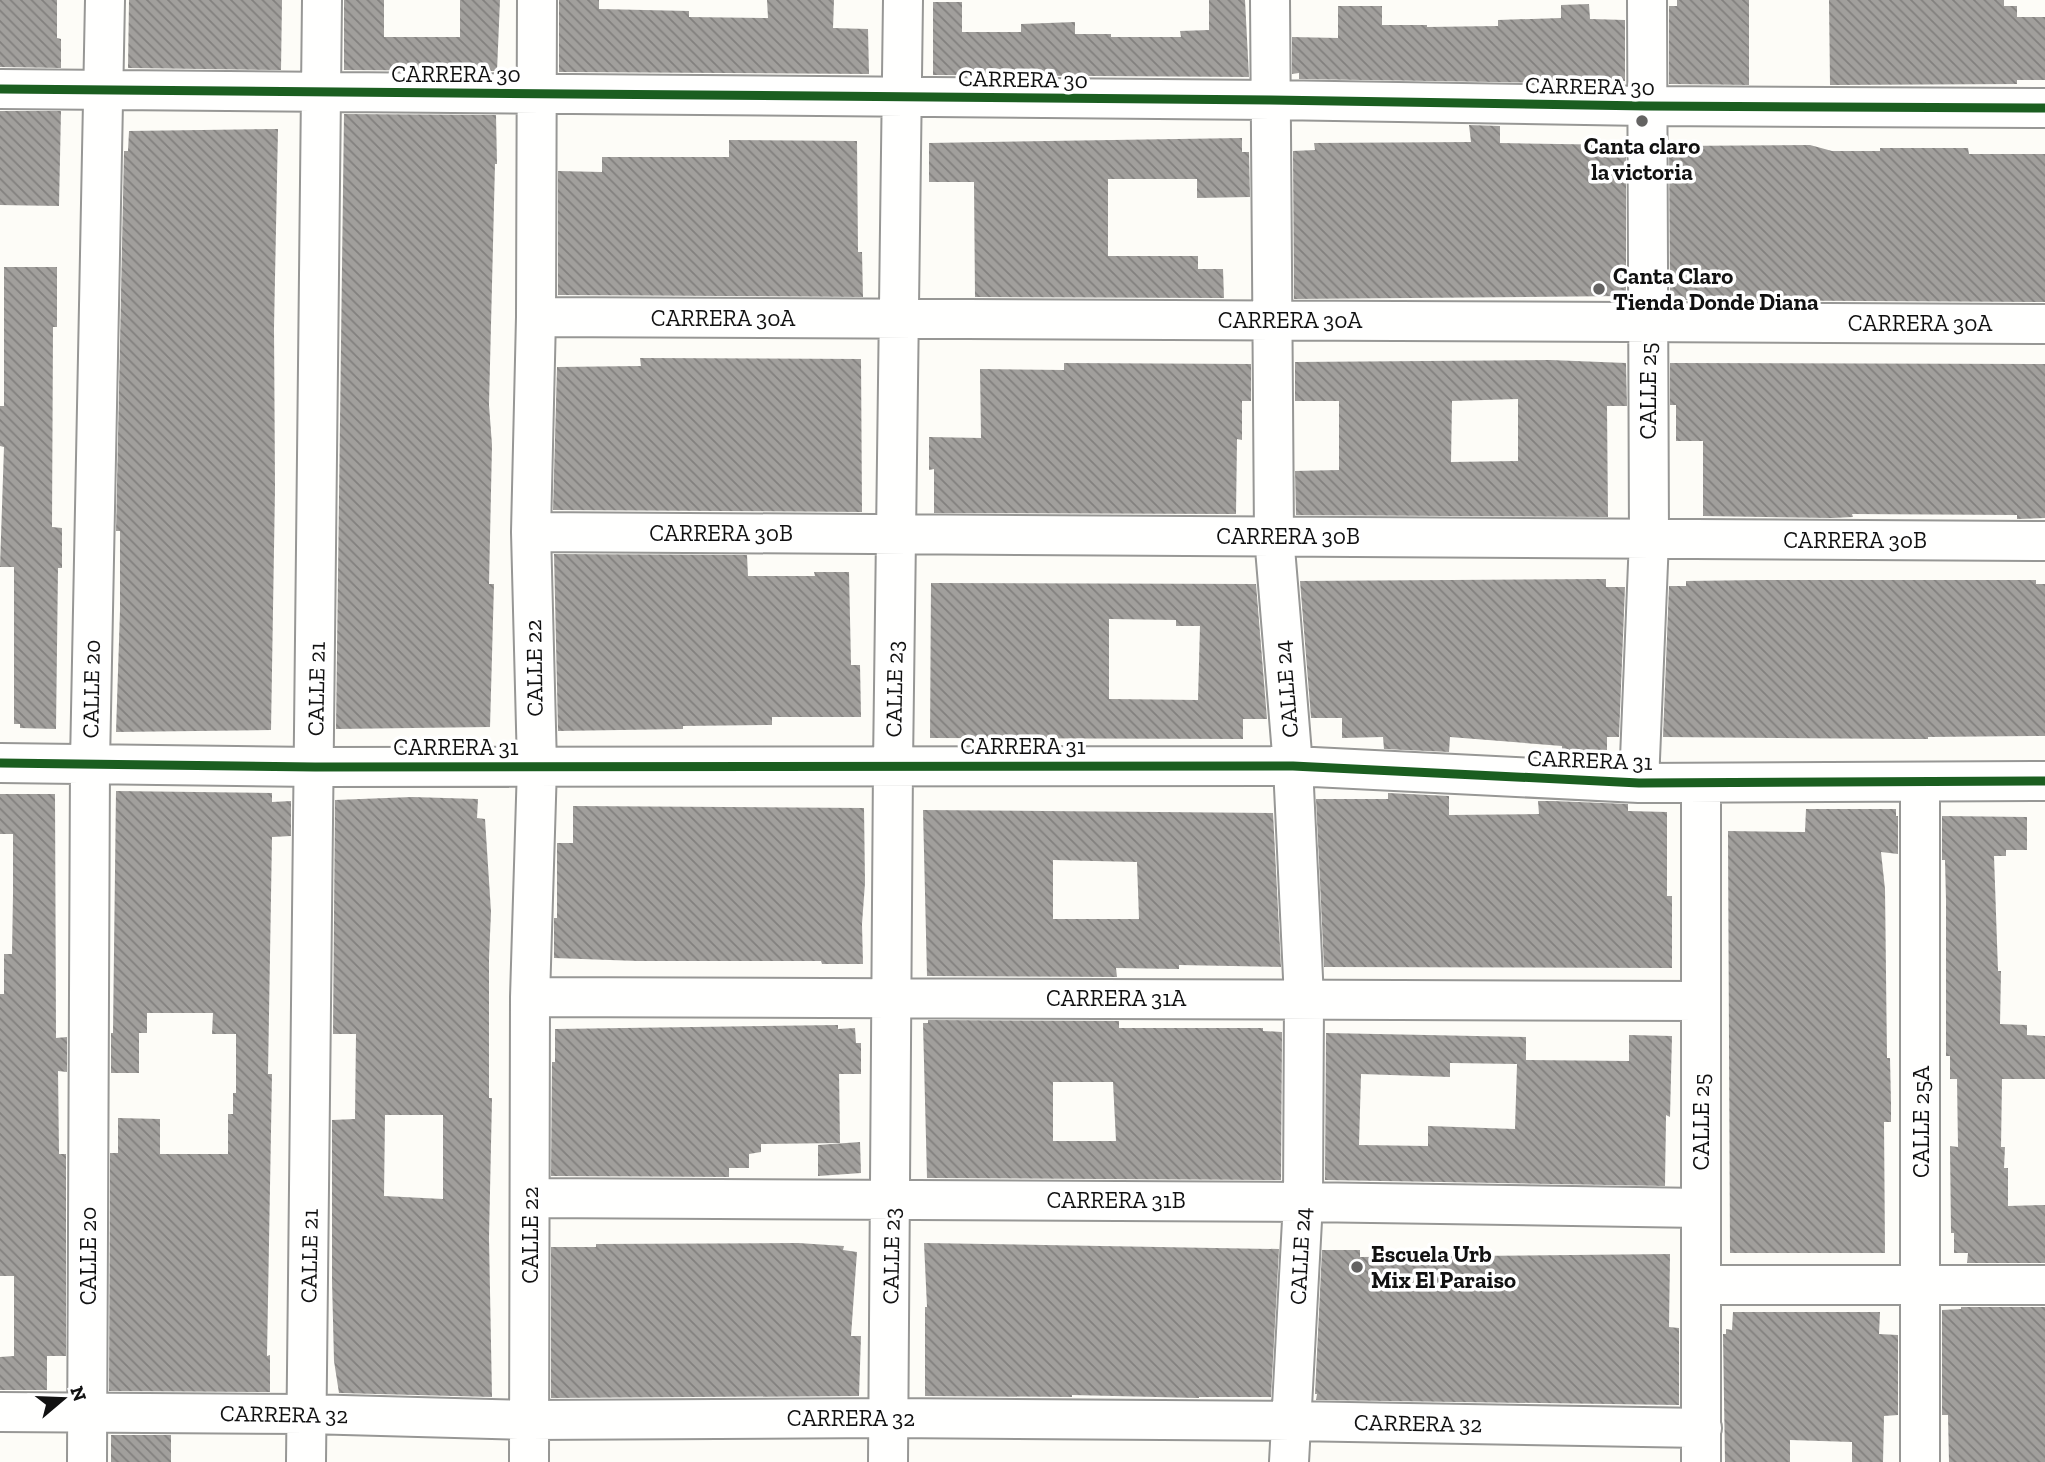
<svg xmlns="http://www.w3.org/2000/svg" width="2045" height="1462" font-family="'Zilla Slab',serif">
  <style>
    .building { fill: url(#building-back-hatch); fill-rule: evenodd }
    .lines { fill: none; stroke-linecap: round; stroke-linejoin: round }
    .minor-casing { stroke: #979795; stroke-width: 42 }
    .minor { stroke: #fffffe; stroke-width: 38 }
    .cycleway-casing { stroke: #fff; stroke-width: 13 }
    .cycleway { stroke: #1b5e20; stroke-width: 9 }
    .poi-dot { fill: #646362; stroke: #fff; stroke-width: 2.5 }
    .labels { text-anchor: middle; stroke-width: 7; stroke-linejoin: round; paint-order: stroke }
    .street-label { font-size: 23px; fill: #111; stroke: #fff }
    .poi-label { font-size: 23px; font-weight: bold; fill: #111; stroke: #fff; text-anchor: start }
  </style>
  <defs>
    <pattern id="building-back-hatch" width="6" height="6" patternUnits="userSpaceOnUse" patternTransform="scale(1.75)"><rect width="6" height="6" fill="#a19f9c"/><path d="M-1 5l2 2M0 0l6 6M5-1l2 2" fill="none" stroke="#82807e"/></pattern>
  </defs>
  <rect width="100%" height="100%" fill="#fdfcf7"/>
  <path class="building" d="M 0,0 L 57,0 L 57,38 L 61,39 L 61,68 L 0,67 Z
    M 129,0 L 282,0 L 281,70 L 128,68 Z
    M 344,0 L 384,0 L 384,37 L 460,37 L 460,0 L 500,0 L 497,71 L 344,70 Z
    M 559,0 L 599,0 L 599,9 L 689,11 L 689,17 L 768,18 L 767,0 L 834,0 L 833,28 L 868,29 L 869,74 L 559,72 Z
    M 1209,0 L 1245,0 L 1249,77 L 933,75 L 933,2 L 962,2 L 962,32 L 1021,32 L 1021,24 L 1075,22 L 1075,34 L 1111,34 L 1111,37 L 1181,37 L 1180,31 L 1209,30 Z
    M 1677,0 L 1749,0 L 1749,85 L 1669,84 L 1669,6 L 1677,6 Z
    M 1829,0 L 2004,0 L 2004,6 L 2017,6 L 2017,17 L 2045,17 L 2045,80 L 2017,80 L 2017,84 L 1830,85 Z
    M 1589,4 L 1590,19 L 1625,20 L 1625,81 L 1558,83 L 1299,79 L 1299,73 L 1292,74 L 1292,37 L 1338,38 L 1338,6 L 1382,6 L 1382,25 L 1427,25 L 1427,27 L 1498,26 L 1498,20 L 1561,18 L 1561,5 Z
    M 0,111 L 61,111 L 59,206 L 0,205 Z
    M 344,114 L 496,115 L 497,164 L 495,164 L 489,405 L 492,445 L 489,584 L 494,584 L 490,727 L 336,729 Z
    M 1469,125 L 1500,126 L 1500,143 L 1626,145 L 1626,296 L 1294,299 L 1293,151 L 1315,150 L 1314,143 L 1471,142 Z
    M 278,129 L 274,328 L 275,489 L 271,730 L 116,732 L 120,611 L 120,531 L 116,531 L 124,151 L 128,151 L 129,131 Z
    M 1242,138 L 1242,152 L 1249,152 L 1250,197 L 1197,198 L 1197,179 L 1108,179 L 1108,256 L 1198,256 L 1198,269 L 1223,269 L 1224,298 L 975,297 L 974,182 L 929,182 L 929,143 Z
    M 729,140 L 857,141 L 858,252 L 862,252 L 863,297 L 558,295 L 558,171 L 602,172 L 602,157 L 729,157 Z
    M 1810,145 L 1832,151 L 1880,151 L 1880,148 L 1968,148 L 1969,154 L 2045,154 L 2045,302 L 1677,300 L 1677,297 L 1670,297 L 1669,146 Z
    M 4,267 L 57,267 L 57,327 L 53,327 L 52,527 L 62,528 L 62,568 L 58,568 L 56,729 L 20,728 L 20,724 L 14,724 L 14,567 L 0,567 L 4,447 L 0,446 L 0,406 L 4,406 Z
    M 640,358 L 861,359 L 862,512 L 553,510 L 557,367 L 641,366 Z
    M 1550,360 L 1626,363 L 1627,406 L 1607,406 L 1608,517 L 1296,515 L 1295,471 L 1339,470 L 1339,401 L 1295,401 L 1295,362 ZM 1518,399 L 1518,461 L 1451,462 L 1452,401 Z
    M 1064,363 L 1251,364 L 1251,401 L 1242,401 L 1242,440 L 1237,439 L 1236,514 L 934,513 L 934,469 L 929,470 L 929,437 L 981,438 L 980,369 L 1064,370 Z
    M 1670,363 L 2045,364 L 2045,518 L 2017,519 L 2017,515 L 1852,514 L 1853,517 L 1832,518 L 1703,516 L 1703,441 L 1676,441 L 1676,405 L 1670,405 Z
    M 554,554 L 747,555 L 748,576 L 815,576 L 814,572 L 849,572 L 851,665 L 860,665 L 861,717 L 772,717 L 772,725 L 683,726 L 683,729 L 558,731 Z
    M 1606,579 L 1606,587 L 1625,587 L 1619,737 L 1607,737 L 1607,760 L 1562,757 L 1562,746 L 1450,737 L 1449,752 L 1384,749 L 1383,737 L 1342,738 L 1342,718 L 1311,718 L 1300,581 Z
    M 1762,580 L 2036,580 L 2036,584 L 2045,584 L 2045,736 L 1928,737 L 1928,739 L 1907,739 L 1663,737 L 1669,586 L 1686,586 L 1686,581 Z
    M 931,583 L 1256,584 L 1267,719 L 1243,719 L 1243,739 L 930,738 ZM 1109,619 L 1176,620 L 1176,626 L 1200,626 L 1198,700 L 1109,699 Z
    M 116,791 L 272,793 L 272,802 L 291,801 L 291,836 L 272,837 L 268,1074 L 272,1074 L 267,1356 L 270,1355 L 270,1392 L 109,1391 L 110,1153 L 118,1153 L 118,1118 L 160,1119 L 160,1154 L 228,1154 L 228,1114 L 233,1114 L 233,1093 L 236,1093 L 236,1034 L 212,1034 L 213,1013 L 147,1013 L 147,1033 L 139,1033 L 139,1073 L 111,1073 L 111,1033 L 113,1033 Z
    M 1388,793 L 1449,796 L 1449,815 L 1539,814 L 1538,801 L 1553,801 L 1628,804 L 1628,811 L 1667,812 L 1667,896 L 1672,896 L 1672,968 L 1324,967 L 1316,799 L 1388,799 Z
    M 0,794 L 55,794 L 56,1038 L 67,1037 L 67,1072 L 58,1071 L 59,1154 L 66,1154 L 66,1356 L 47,1356 L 47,1390 L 0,1390 L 0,1357 L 14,1356 L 14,1276 L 0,1276 L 0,994 L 4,994 L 4,954 L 12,954 L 13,894 L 13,834 L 0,834 Z
    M 412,797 L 478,799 L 477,818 L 485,819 L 491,912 L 489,958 L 489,1098 L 492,1098 L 489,1238 L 492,1397 L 339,1393 L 334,1361 L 332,1281 L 332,1120 L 355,1119 L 356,1034 L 333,1034 L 335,800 ZM 385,1115 L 443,1115 L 443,1199 L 384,1196 Z
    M 573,806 L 864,808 L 865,883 L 862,924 L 863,964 L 822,964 L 821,961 L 638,961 L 554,958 L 554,918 L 557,918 L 557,843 L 573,843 Z
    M 1806,809 L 1896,809 L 1896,816 L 1898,816 L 1898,854 L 1881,852 L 1885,889 L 1887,1058 L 1890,1058 L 1891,1105 L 1891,1122 L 1884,1122 L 1885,1253 L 1730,1253 L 1728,831 L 1805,832 Z
    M 923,810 L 1273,813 L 1281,967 L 1179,965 L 1179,969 L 1116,968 L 1117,977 L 927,976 ZM 1053,860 L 1137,862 L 1139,919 L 1053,919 Z
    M 1942,816 L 2027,817 L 2027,850 L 2006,850 L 2006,856 L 1994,856 L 1998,971 L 2001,971 L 2000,1024 L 2027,1025 L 2027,1035 L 2045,1036 L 2045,1079 L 2002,1079 L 2001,1147 L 2005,1147 L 2004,1168 L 2008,1168 L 2008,1206 L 2045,1205 L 2045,1263 L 1967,1263 L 1968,1253 L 1954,1253 L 1954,1233 L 1951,1233 L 1950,1146 L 1958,1147 L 1957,1079 L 1950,1079 L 1950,1056 L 1946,1056 L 1946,900 L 1945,860 L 1942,860 Z
    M 928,1020 L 1119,1021 L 1119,1028 L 1263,1028 L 1263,1031 L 1282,1032 L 1281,1180 L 927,1178 L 923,1023 L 928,1023 ZM 1053,1082 L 1113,1082 L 1116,1141 L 1053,1141 Z
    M 838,1025 L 838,1029 L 855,1028 L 856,1043 L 861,1043 L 861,1074 L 839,1074 L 840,1143 L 761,1144 L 761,1152 L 749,1154 L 749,1168 L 729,1168 L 729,1177 L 551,1176 L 552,1062 L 555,1062 L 555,1029 Z
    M 1326,1033 L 1526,1037 L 1526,1060 L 1629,1061 L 1629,1035 L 1672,1036 L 1670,1117 L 1666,1115 L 1665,1186 L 1325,1180 ZM 1450,1063 L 1517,1064 L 1515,1129 L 1428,1126 L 1428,1146 L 1359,1145 L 1361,1074 L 1450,1077 Z
    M 860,1142 L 861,1173 L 818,1176 L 818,1145 Z
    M 798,1243 L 844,1246 L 843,1250 L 857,1252 L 851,1336 L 861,1336 L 859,1396 L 551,1398 L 551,1247 L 596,1247 L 596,1244 Z
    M 924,1243 L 1279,1249 L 1271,1397 L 1199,1397 L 1199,1398 L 1072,1395 L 1072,1397 L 925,1396 L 925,1307 L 927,1307 Z
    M 1322,1250 L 1360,1250 L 1360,1257 L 1670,1254 L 1669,1327 L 1679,1328 L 1679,1405 L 1316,1400 L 1317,1394 L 1315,1394 Z
    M 1961,1307 L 2045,1307 L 2045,1462 L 1949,1462 L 1948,1415 L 1942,1415 L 1942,1310 L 1961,1309 Z
    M 1733,1312 L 1880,1312 L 1879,1334 L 1898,1335 L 1898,1415 L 1884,1416 L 1883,1462 L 1852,1462 L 1852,1442 L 1790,1440 L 1790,1462 L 1725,1462 L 1723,1334 L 1726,1334 L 1726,1329 L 1732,1330 Z
    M 111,1435 L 171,1435 L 171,1462 L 111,1462 Z"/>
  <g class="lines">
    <g class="minor-casing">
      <path id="minor" d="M 1270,0 L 1274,536 L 1293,766 L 1304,999 L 1303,1202 L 1289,1462
        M 0,89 L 1271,100 L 1646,106 L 2045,108
        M 536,317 L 2045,324
        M 531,532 L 2045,541
        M 0,763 L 315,767 L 1293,766 L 1639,783 L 2045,781
        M 1920,782 L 1920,1462
        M 1639,783 L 1649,539 L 1647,0
        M 1701,783 L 1701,1462
        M 530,997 L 1701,1001
        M 531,1198 L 1303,1202 L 1701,1208
        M 1701,1285 L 2045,1285
        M 0,1412 L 307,1414 L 529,1420 L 889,1418 L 1290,1421 L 1702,1428
        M 87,1462 L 90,763 L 105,0
        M 306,1462 L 322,0
        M 529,1462 L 530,997 L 537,766 L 531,532 L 536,317 L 537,0
        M 888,1462 L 893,765 L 903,0"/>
    </g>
    <use href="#minor" class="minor"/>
    <g class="cycleway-casing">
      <path id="cycleway" d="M 0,89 L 1271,100 L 1646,106 L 2045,108
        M 0,763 L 315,767 L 1293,766 L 1639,783 L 2045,781"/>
    </g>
    <use href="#cycleway" class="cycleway"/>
  </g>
  <g class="poi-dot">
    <circle cx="1642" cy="121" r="7"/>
    <circle cx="1599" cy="289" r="7"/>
    <circle cx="1357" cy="1267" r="7"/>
  </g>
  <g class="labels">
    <g class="street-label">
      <text x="456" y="82">CARRERA 30</text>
      <text transform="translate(1023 79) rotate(1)" y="8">CARRERA 30</text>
      <text transform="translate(1590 86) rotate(1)" y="8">CARRERA 30</text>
      <text x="723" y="326">CARRERA 30A</text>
      <text x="1290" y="328">CARRERA 30A</text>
      <text x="1920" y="331">CARRERA 30A</text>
      <text transform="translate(1648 391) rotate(-90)" y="8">CALLE 25</text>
      <text x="721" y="541">CARRERA 30B</text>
      <text x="1288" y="544">CARRERA 30B</text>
      <text x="1855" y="548">CARRERA 30B</text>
      <text transform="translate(534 668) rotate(-91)" y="8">CALLE 22</text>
      <text transform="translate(91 689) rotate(-89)" y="8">CALLE 20</text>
      <text transform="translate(316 689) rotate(-89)" y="8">CALLE 21</text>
      <text transform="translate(894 689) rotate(-89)" y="8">CALLE 23</text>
      <text transform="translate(1286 689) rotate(-95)" y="8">CALLE 24</text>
      <text x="1023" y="754">CARRERA 31</text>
      <text x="456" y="755">CARRERA 31</text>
      <text transform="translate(1590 760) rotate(2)" y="8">CARRERA 31</text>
      <text x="1116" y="1006">CARRERA 31A</text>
      <text transform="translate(1701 1122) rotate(-90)" y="8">CALLE 25</text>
      <text transform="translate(1921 1122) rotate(-90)" y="8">CALLE 25A</text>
      <text x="1116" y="1208">CARRERA 31B</text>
      <text transform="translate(530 1235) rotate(-90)" y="8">CALLE 22</text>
      <text transform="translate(88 1256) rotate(-90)" y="8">CALLE 20</text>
      <text transform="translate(309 1256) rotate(-89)" y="8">CALLE 21</text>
      <text transform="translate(891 1256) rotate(-89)" y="8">CALLE 23</text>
      <text transform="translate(1300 1256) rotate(-87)" y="8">CALLE 24</text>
      <text transform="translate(284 1414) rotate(1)" y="8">CARRERA 32</text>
      <text x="851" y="1426">CARRERA 32</text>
      <text transform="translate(1418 1423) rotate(1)" y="8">CARRERA 32</text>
    </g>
    <g class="poi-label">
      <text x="1642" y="154" text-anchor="middle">Canta claro<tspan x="1642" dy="26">la victoria</tspan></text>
      <text x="1613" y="284">Canta Claro<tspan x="1613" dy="26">Tienda Donde Diana</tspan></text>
      <text x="1371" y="1262">Escuela Urb<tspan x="1371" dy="26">Mix El Paraiso</tspan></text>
    </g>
  </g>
  <g transform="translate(63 1399) rotate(71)" stroke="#ffffff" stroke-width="5" paint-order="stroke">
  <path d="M0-5L12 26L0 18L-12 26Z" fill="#111111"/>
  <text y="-10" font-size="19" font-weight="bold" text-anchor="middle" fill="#111111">N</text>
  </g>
</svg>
